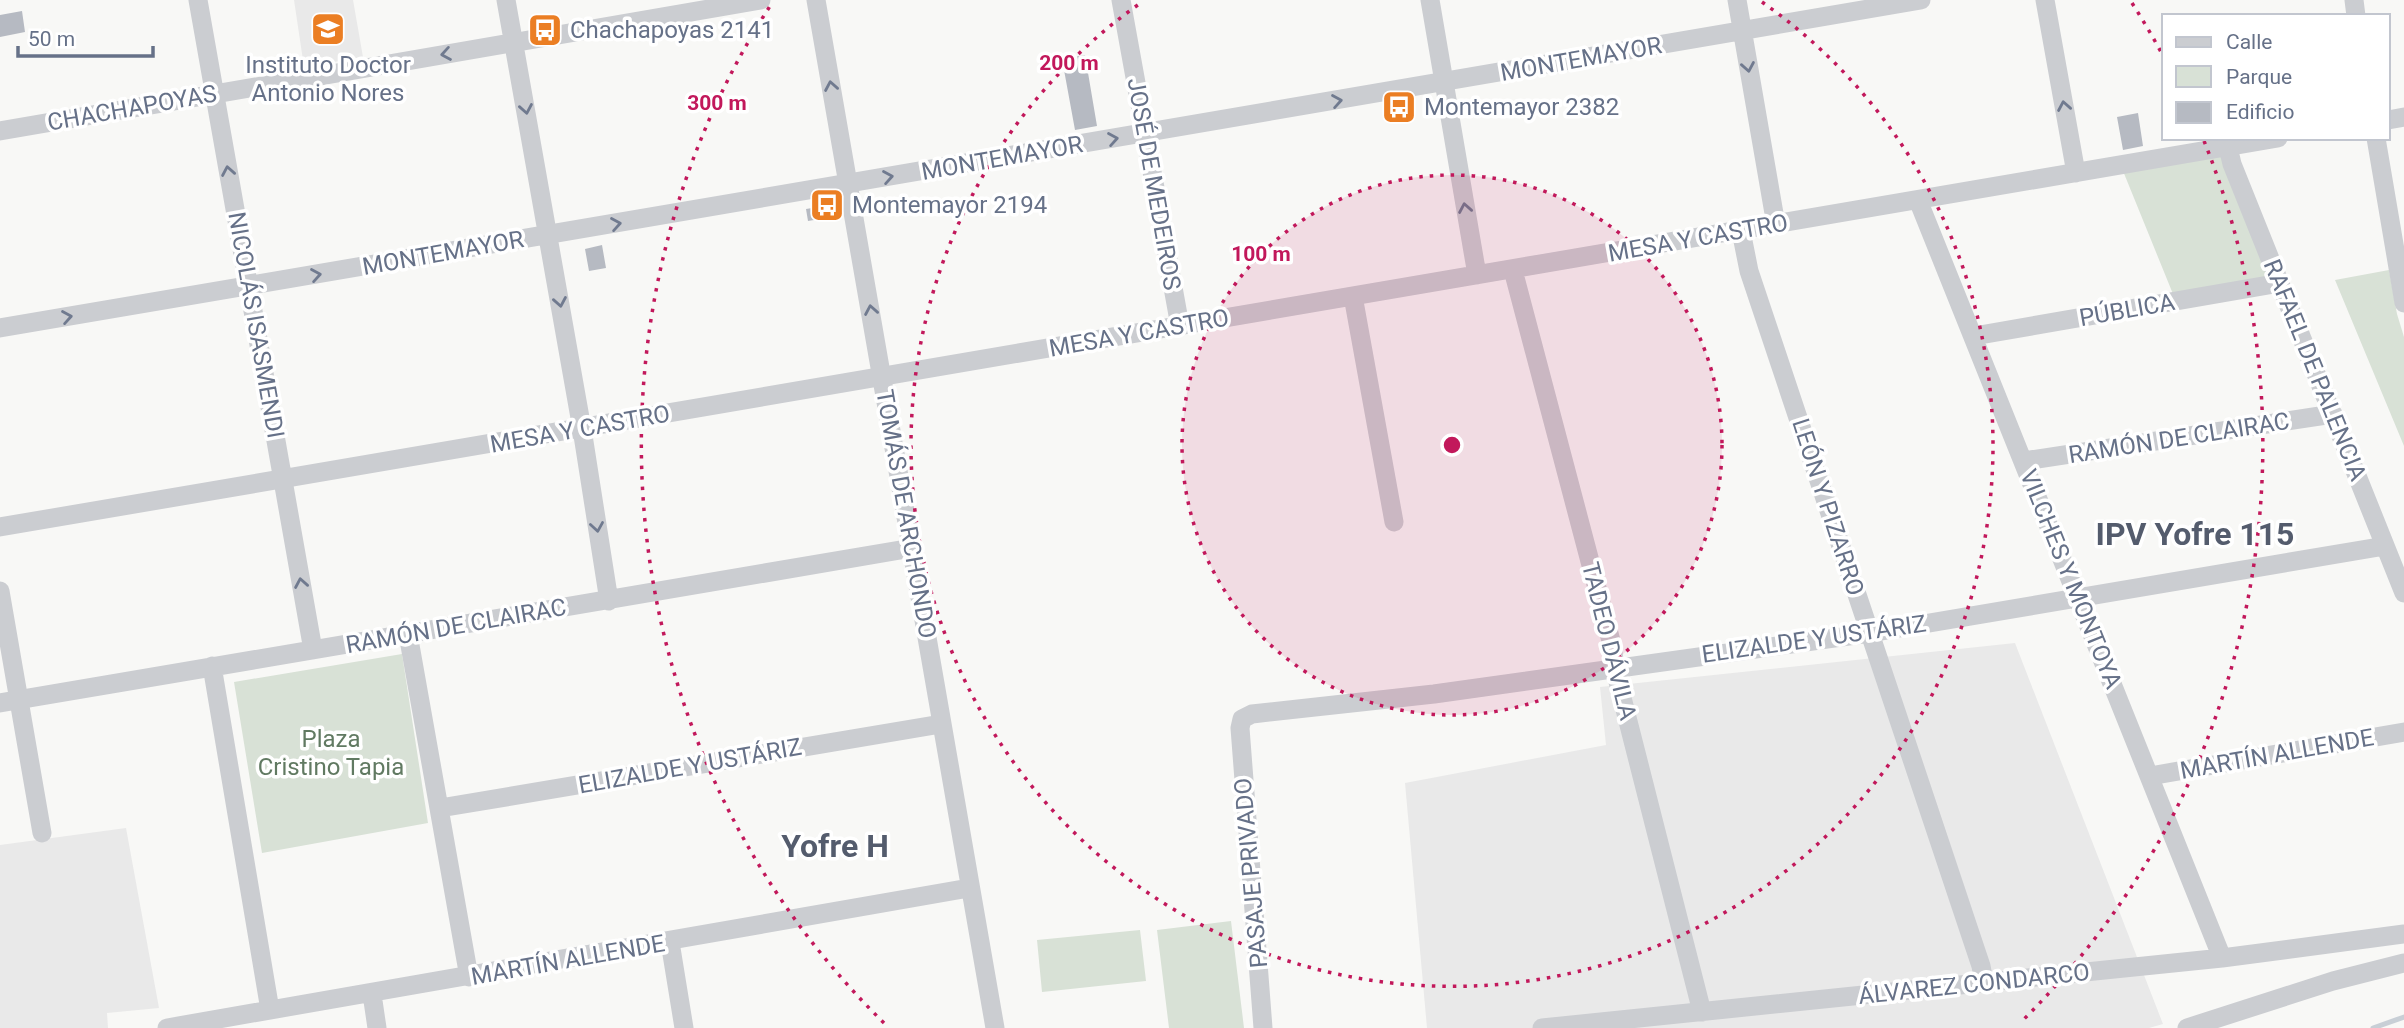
<svg xmlns="http://www.w3.org/2000/svg" width="2404" height="1028" font-family="Roboto,sans-serif">
  <style>
    .built { fill: #e9e9e9 }
    .green { fill: #d8e1d6 }
    .lines { fill: none; stroke-linecap: round; stroke-linejoin: round }
    .stream { stroke: #c8cfd6; stroke-width: 5 }
    .building { fill: #b6bac2 }
    .street { stroke: #cbcdd1; stroke-width: 19 }
    .oneway { stroke: #707a8f }
    .ring { fill: none; stroke: #c2185b; stroke-width: 3.5; stroke-dasharray: 3.5 7 }
    .labels { text-anchor: middle; stroke-width: 7; stroke-linejoin: round; paint-order: stroke }
    .poi-label { font-size: 24px; fill: #667188; stroke: #fff; text-anchor: start }
    .street-label { font-size: 24px; fill: #667188; stroke: #fff }
    .park-label { font-size: 24px; fill: #617a62; stroke: #fff }
    .district-label { font-size: 32px; font-weight: bold; fill: #545c6d; stroke: #fff }
    .centre { fill: #c2185b; stroke: #fff; stroke-width: 3.5 }
    .ring-label { font-size: 21px; text-anchor: middle; font-weight: bold; fill: #c2185b; stroke: #fff; stroke-width: 7; stroke-linejoin: round; paint-order: stroke }
  </style>
  <rect width="100%" height="100%" fill="#f8f8f6"/>
  <path class="built" d="M 294,0 L 353,0 L 363,57 L 304,67 Z
    M 2015,643 L 2163,1024 L 2149,1028 L 1427,1028 L 1405,783 L 1606,745 L 1600,687 Z
    M 126,828 L 159,1008 L 107,1013 L 108,1028 L 0,1028 L 0,845 Z"/>
  <path class="green" d="M 2221,154 L 2271,279 L 2173,294 L 2123,171 Z
    M 2389,270 L 2397,314 L 2404,337 L 2404,446 L 2335,280 Z
    M 402,654 L 428,823 L 262,853 L 234,682 Z
    M 1231,921 L 1244,1028 L 1169,1028 L 1157,930 Z
    M 1140,930 L 1146,981 L 1042,992 L 1037,940 Z"/>
  <g class="lines">
    <path class="stream" d="M 2373,1028 L 2404,1017"/>
  </g>
  <path class="building" d="M 22,11 L 25,32 L 0,37 L 0,15 Z
    M 1085,55 L 1097,126 L 1075,130 L 1062,59 Z
    M 2138,113 L 2143,146 L 2123,150 L 2117,117 Z
    M 824,206 L 826,218 L 808,221 L 806,209 Z
    M 602,245 L 606,268 L 589,271 L 585,249 Z"/>
  <g class="lines">
    <path class="street" d="M 198,0 L 313,650
      M 506,0 L 582,429 L 609,601
      M 816,0 L 995,1028
      M 1121,0 L 1180,326
      M 1430,0 L 1477,275
      M 1737,0 L 1776,225
      M 2045,0 L 2076,173
      M 2354,0 L 2356,16
      M 2388,120 L 2404,117
      M 0,131 L 761,0
      M 2376,138 L 2404,303
      M 2228,147 L 2232,164 L 2404,593
      M 1918,200 L 2222,958
      M 1741,231 L 1749,271 L 1981,966 L 1984,982
      M 1513,270 L 1611,641 L 1617,678 L 1702,1012
      M 1353,296 L 1394,522
      M 0,328 L 1921,0
      M 1974,336 L 2280,283
      M 2024,461 L 2333,414
      M 0,527 L 2278,138
      M 0,591 L 42,833
      M 408,634 L 469,977
      M 212,666 L 270,1010
      M 0,703 L 912,548
      M 2150,776 L 2404,732
      M 440,808 L 941,724
      M 670,942 L 684,1028
      M 372,994 L 377,1028
      M 167,1028 L 969,888
      M 1263,1028 L 1240,728 L 1242,719 L 1252,714 L 1434,694 L 1870,633 L 2385,546
      M 1542,1028 L 2222,958 L 2404,934
      M 2187,1028 L 2333,981 L 2404,963"/>
  </g>
  <defs><path id="oneway-chevron" d="M-2-3.5L2.5 0L-2 3.5" fill="none" stroke-width="1.6" stroke-linecap="round" stroke-linejoin="round" transform="scale(1.75)"/></defs>
  <g class="oneway">
    <use href="#oneway-chevron" transform="translate(446 54) rotate(170)"/>
    <use href="#oneway-chevron" transform="translate(1748 67) rotate(80)"/>
    <use href="#oneway-chevron" transform="translate(831 86) rotate(-100)"/>
    <use href="#oneway-chevron" transform="translate(1337 101) rotate(-10)"/>
    <use href="#oneway-chevron" transform="translate(2064 106) rotate(-100)"/>
    <use href="#oneway-chevron" transform="translate(526 109) rotate(80)"/>
    <use href="#oneway-chevron" transform="translate(1113 139) rotate(-10)"/>
    <use href="#oneway-chevron" transform="translate(228 171) rotate(-100)"/>
    <use href="#oneway-chevron" transform="translate(888 177) rotate(-10)"/>
    <use href="#oneway-chevron" transform="translate(1465 208) rotate(-100)"/>
    <use href="#oneway-chevron" transform="translate(616 224) rotate(-10)"/>
    <use href="#oneway-chevron" transform="translate(316 275) rotate(-10)"/>
    <use href="#oneway-chevron" transform="translate(560 302) rotate(80)"/>
    <use href="#oneway-chevron" transform="translate(871 310) rotate(-100)"/>
    <use href="#oneway-chevron" transform="translate(67 317) rotate(-10)"/>
    <use href="#oneway-chevron" transform="translate(597 527) rotate(81)"/>
    <use href="#oneway-chevron" transform="translate(301 583) rotate(-100)"/>
  </g>
  <circle cx="1452" cy="445" r="270" fill="#c2185b" fill-opacity=".12"/>
  <g class="ring">
    <circle cx="1452" cy="445" r="270"/>
    <path d="M1762 2A541 541 0 1 1 1142 2"/>
    <path d="M884 1023A811 811 0 0 1 772 3M2132 3A811 811 0 0 1 2161 52M2204 141A811 811 0 0 1 2020 1023"/>
  </g>
  <defs>
    <g id="school-square" transform="scale(1.75)"><rect x="-9" y="-9" width="18" height="18" rx="4" fill="#eb7e23" stroke="#fff"/><path d="M0-5L7-2L0 1L-7-2ZM-4 1L0 2.5L4 1V4Q0 6-4 4Z" fill="#fff"/></g>
    <g id="bus-square" transform="scale(1.75)"><rect x="-9" y="-9" width="18" height="18" rx="4" fill="#eb7e23" stroke="#fff"/><path d="M-5-6H5V4H4V6H2V4H-2V6H-4V4H-5ZM-3.5-4V0h7V-4ZM-3.5 1.2v1.5H-2V1.2ZM2 1.2v1.5H3.5V1.2Z" fill="#fff"/></g>
  </defs>
  <g fill-rule="evenodd">
    <use href="#school-square" x="328" y="29"/>
    <use href="#bus-square" x="545" y="30"/>
    <use href="#bus-square" x="1399" y="107"/>
    <use href="#bus-square" x="827" y="205"/>
  </g>
  <g class="labels">
    <g class="poi-label">
      <text x="570" y="38">Chachapoyas 2141</text>
      <text x="328" y="73" text-anchor="middle">Instituto Doctor<tspan x="328" dy="28">Antonio Nores</tspan></text>
      <text x="1424" y="115">Montemayor 2382</text>
      <text x="852" y="213">Montemayor 2194</text>
    </g>
    <g class="street-label">
      <text transform="translate(1581 59) rotate(-10)" y="8">MONTEMAYOR</text>
      <text transform="translate(132 108) rotate(-10)" y="8">CHACHAPOYAS</text>
      <text transform="translate(1002 158) rotate(-10)" y="8">MONTEMAYOR</text>
      <text transform="translate(1154 184) rotate(80)" y="8">JOSÉ DE MEDEIROS</text>
      <text transform="translate(1698 238) rotate(-10)" y="8">MESA Y CASTRO</text>
      <text transform="translate(443 253) rotate(-10)" y="8">MONTEMAYOR</text>
      <text transform="translate(2127 310) rotate(-10)" y="8">PÚBLICA</text>
      <text transform="translate(256 325) rotate(80)" y="8">NICOLÁS ISASMENDI</text>
      <text transform="translate(1139 333) rotate(-10)" y="8">MESA Y CASTRO</text>
      <text transform="translate(2315 370) rotate(68)" y="8">RAFAEL DE PALENCIA</text>
      <text transform="translate(580 429) rotate(-10)" y="8">MESA Y CASTRO</text>
      <text transform="translate(2179 438) rotate(-9)" y="8">RAMÓN DE CLAIRAC</text>
      <text transform="translate(1828 507) rotate(72)" y="8">LEÓN Y PIZARRO</text>
      <text transform="translate(906 514) rotate(80)" y="8">TOMÁS DE ARCHONDO</text>
      <text transform="translate(2071 579) rotate(68)" y="8">VILCHES Y MONTOYA</text>
      <text transform="translate(456 626) rotate(-10)" y="8">RAMÓN DE CLAIRAC</text>
      <text transform="translate(1814 639) rotate(-8)" y="8">ELIZALDE Y USTÁRIZ</text>
      <text transform="translate(1609 641) rotate(76)" y="8">TADEO DÁVILA</text>
      <text transform="translate(2277 754) rotate(-10)" y="8">MARTÍN ALLENDE</text>
      <text transform="translate(690 766) rotate(-10)" y="8">ELIZALDE Y USTÁRIZ</text>
      <text transform="translate(1251 873) rotate(-95)" y="8">PASAJE PRIVADO</text>
      <text transform="translate(568 960) rotate(-10)" y="8">MARTÍN ALLENDE</text>
      <text transform="translate(1974 984) rotate(-6)" y="8">ÁLVAREZ CONDARCO</text>
    </g>
    <g class="park-label">
      <text x="331" y="747">Plaza<tspan x="331" dy="28">Cristino Tapia</tspan></text>
    </g>
    <g class="district-label">
      <text x="2195" y="545">IPV Yofre 115</text>
      <text x="835" y="857">Yofre H</text>
    </g>
  </g>
  <circle cx="1452" cy="445" r="10" class="centre"/>
  <g class="ring-label">
    <text x="1069" y="70">200 m</text>
    <text x="717" y="110">300 m</text>
    <text x="1261" y="261">100 m</text>
  </g>
  <rect x="2162" y="14" width="228" height="126" fill="#ffffff" stroke="#c2c6cf" stroke-width="2"/>
  <rect x="2176" y="37" width="35" height="10" fill="#cbcdd1" stroke="#c2c6cf" stroke-width="2"/>
  <text x="2226" y="49" font-size="21" fill="#667188">Calle</text>
  <rect x="2176" y="66" width="35" height="21" fill="#d8e1d6" stroke="#c2c6cf" stroke-width="2"/>
  <text x="2226" y="84" font-size="21" fill="#667188">Parque</text>
  <rect x="2176" y="102" width="35" height="21" fill="#b6bac2" stroke="#c2c6cf" stroke-width="2"/>
  <text x="2226" y="119" font-size="21" fill="#667188">Edificio</text>
  <path d="M18 46v10h135v-10" fill="none" stroke="#667188" stroke-width="3.5"/>
  <text x="28" y="46" font-size="21" fill="#667188" stroke="#ffffff" stroke-width="5" paint-order="stroke">50 m</text>
</svg>
